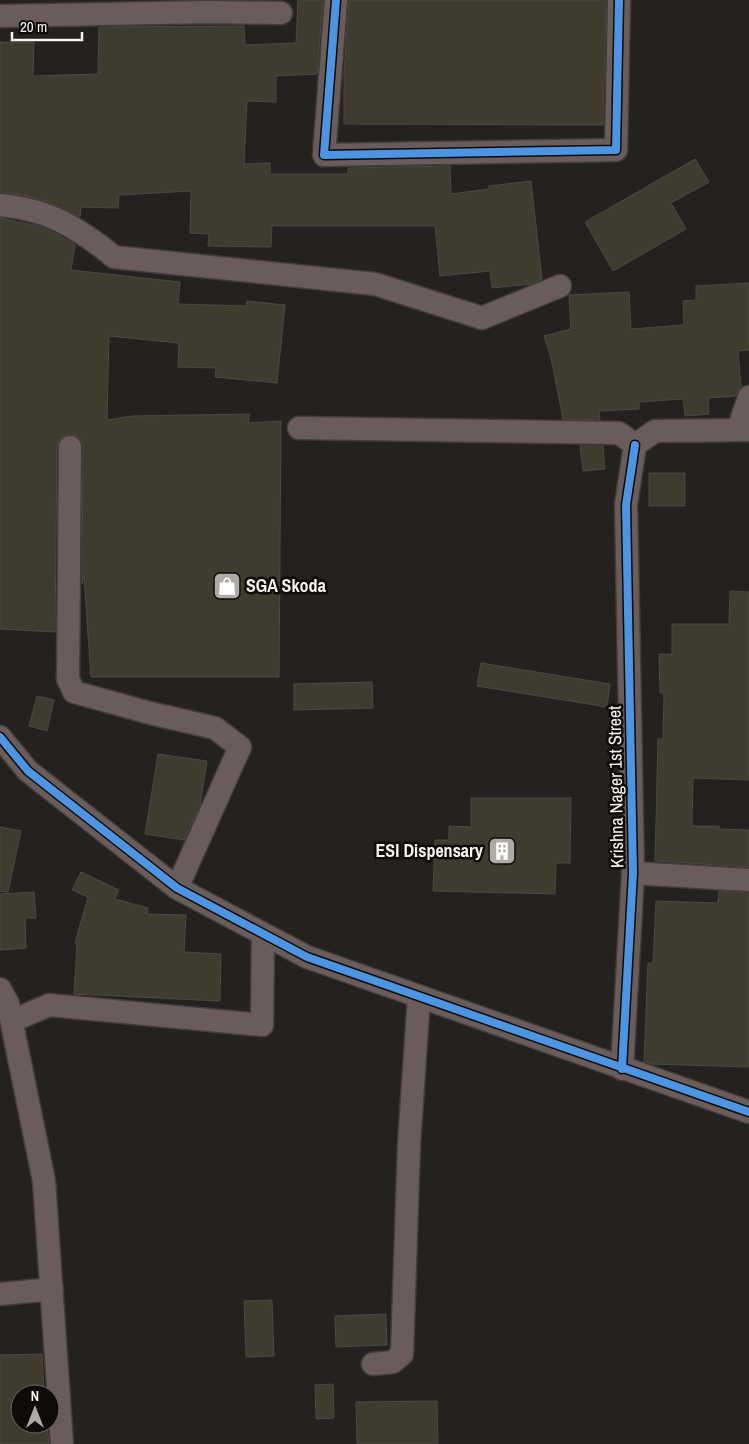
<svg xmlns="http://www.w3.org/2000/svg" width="749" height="1444" font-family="'Archivo Narrow',sans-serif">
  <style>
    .building { fill: #403b2f; stroke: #4b4946 }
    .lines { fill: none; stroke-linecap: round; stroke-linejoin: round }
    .minor-casing { stroke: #413e3c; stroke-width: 25 }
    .minor { stroke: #695c5a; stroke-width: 22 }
    .cycleway-casing { stroke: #0e0b08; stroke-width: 11 }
    .cycleway { stroke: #4d94e3; stroke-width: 8 }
    .labels { text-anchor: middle; stroke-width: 5; stroke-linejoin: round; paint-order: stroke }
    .poi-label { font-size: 18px; font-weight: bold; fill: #f8f3ef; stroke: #0e0b08; text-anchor: start }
    .street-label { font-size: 18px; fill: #f8f3ef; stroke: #0e0b08 }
  </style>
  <rect width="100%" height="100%" fill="#24211e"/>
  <path class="building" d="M 298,0 L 323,0 L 317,74 L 276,76 L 276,102 L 247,101 L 244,164 L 270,163 L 270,174 L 348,174 L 348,168 L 450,166 L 451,194 L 489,189 L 489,186 L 531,181 L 542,279 L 531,284 L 492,288 L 490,271 L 440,276 L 435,226 L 272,226 L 271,247 L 208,246 L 209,234 L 190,233 L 191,191 L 119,195 L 118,208 L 81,207 L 80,217 L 46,201 L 23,195 L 0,192 L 0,42 L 34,42 L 33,76 L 98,74 L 99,27 L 244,26 L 245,45 L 296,43 Z
    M 349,0 L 606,0 L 603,125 L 344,124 L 344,73 Z
    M 695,159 L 709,182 L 671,203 L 686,229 L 613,271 L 585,222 Z
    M 0,218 L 38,226 L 57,234 L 75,245 L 71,270 L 180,282 L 178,304 L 246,306 L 247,301 L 285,305 L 277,383 L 215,377 L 216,368 L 178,367 L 179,343 L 109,336 L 107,420 L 132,416 L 250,414 L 248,423 L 281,421 L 279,677 L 91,677 L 84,576 L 82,584 L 83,447 L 81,440 L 77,436 L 71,434 L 63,436 L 58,441 L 57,447 L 55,632 L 0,629 Z
    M 749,283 L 749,350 L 738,351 L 741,387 L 735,396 L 708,398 L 709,414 L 685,416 L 683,399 L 639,402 L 639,409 L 599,411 L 600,420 L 563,419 L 551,358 L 544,336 L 571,329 L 569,295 L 629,292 L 631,329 L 684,325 L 683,301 L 696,300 L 696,286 Z
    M 580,446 L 603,446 L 605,469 L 583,471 Z
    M 649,473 L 685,473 L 685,506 L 649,506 Z
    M 730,591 L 749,592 L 749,780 L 693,778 L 692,826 L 719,826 L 719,829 L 749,830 L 749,867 L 655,861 L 658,739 L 663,739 L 664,693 L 660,693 L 659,654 L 672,654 L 672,624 L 729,624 Z
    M 481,663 L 610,684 L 607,707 L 477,686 Z
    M 372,682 L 373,708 L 294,710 L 294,684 Z
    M 37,696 L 54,700 L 47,731 L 29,726 Z
    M 158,754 L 207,761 L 200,805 L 184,840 L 145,834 Z
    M 471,798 L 571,798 L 570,863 L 556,863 L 555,894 L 433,891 L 435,840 L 449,840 L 449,826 L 471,827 Z
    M 0,827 L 21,831 L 8,892 L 0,891 Z
    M 81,872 L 119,890 L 115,899 L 148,908 L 147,914 L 186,915 L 184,952 L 221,954 L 220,1001 L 74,994 L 77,943 L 75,943 L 88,897 L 72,890 Z
    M 719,891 L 749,893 L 749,1067 L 651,1064 L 644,1061 L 648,963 L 653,963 L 656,901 L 718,903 Z
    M 34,892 L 36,918 L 25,918 L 26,948 L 0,950 L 0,894 Z
    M 272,1300 L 274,1356 L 246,1357 L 244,1301 Z
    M 386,1314 L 387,1345 L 336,1347 L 335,1316 Z
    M 42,1354 L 44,1394 L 20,1394 L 20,1424 L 47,1424 L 49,1444 L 0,1444 L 0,1355 Z
    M 333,1384 L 334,1418 L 316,1419 L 315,1385 Z
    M 437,1401 L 438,1444 L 357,1444 L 356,1402 Z"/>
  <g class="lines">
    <g class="minor-casing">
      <path id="minor" d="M 336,0 L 324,155 L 616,150 L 619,0
        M 0,16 L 210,12 L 281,13
        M 0,205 C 18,207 39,211 56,219 C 74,227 99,244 114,257 L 375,284 L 482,318 L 560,286
        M 299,428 L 619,433 L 635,445 L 655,431 L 749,430
        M 738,430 L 749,397
        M 70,447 L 68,679 L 74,692 L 150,713 L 215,728 L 240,747 L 177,888
        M 0,737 L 28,771 L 177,888 L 307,957 L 749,1112
        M 633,873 L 749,880
        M 0,989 L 8,1004 L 44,1181 L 62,1444
        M 12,1021 L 49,1005 L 262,1025 L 263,934
        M 622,1069 L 633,873 L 626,505 L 635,445
        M 0,1294 L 52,1289
        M 373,1364 L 393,1362 L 402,1354 L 409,1144 L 419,997"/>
    </g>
    <use href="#minor" class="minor"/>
    <g class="cycleway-casing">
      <path id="cycleway" d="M 336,0 L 324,155 L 616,150 L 619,0
        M 0,737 L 28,771 L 177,888 L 307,957 L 749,1112
        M 622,1069 L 633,873 L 626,505 L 635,445"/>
    </g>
    <use href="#cycleway" class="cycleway"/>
  </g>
  <defs>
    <g id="shop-square" transform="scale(1.4375)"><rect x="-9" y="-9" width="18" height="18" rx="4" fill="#aeaaa6" stroke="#0e0b08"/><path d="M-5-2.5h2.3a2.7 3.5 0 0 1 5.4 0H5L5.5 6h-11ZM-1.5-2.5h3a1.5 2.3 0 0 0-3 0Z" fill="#fff"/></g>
    <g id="building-square" transform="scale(1.4375)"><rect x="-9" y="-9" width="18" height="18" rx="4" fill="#aeaaa6" stroke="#0e0b08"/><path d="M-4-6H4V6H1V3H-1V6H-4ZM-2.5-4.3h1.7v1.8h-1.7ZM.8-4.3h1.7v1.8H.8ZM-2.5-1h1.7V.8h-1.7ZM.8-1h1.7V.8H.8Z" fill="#fff"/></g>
  </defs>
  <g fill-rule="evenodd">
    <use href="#shop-square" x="227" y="586"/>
    <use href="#building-square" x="502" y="851"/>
  </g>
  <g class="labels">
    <g class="poi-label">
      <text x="246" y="592">SGA Skoda</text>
      <text x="483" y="857" text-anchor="end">ESI Dispensary</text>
    </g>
    <g class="street-label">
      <text transform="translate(616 787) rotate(-91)" y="6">Krishna Nager 1st Street</text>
    </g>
  </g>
  <g transform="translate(35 1409)"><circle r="24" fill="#0e0b08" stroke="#6c6864"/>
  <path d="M0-4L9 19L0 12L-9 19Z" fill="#aeaaa6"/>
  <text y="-8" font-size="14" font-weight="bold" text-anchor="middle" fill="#f8f3ef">N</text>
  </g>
  <path d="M12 32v8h70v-8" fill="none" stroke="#f8f3ef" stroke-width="2.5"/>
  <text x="20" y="32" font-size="15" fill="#f8f3ef" stroke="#0e0b08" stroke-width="4" paint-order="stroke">20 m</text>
</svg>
